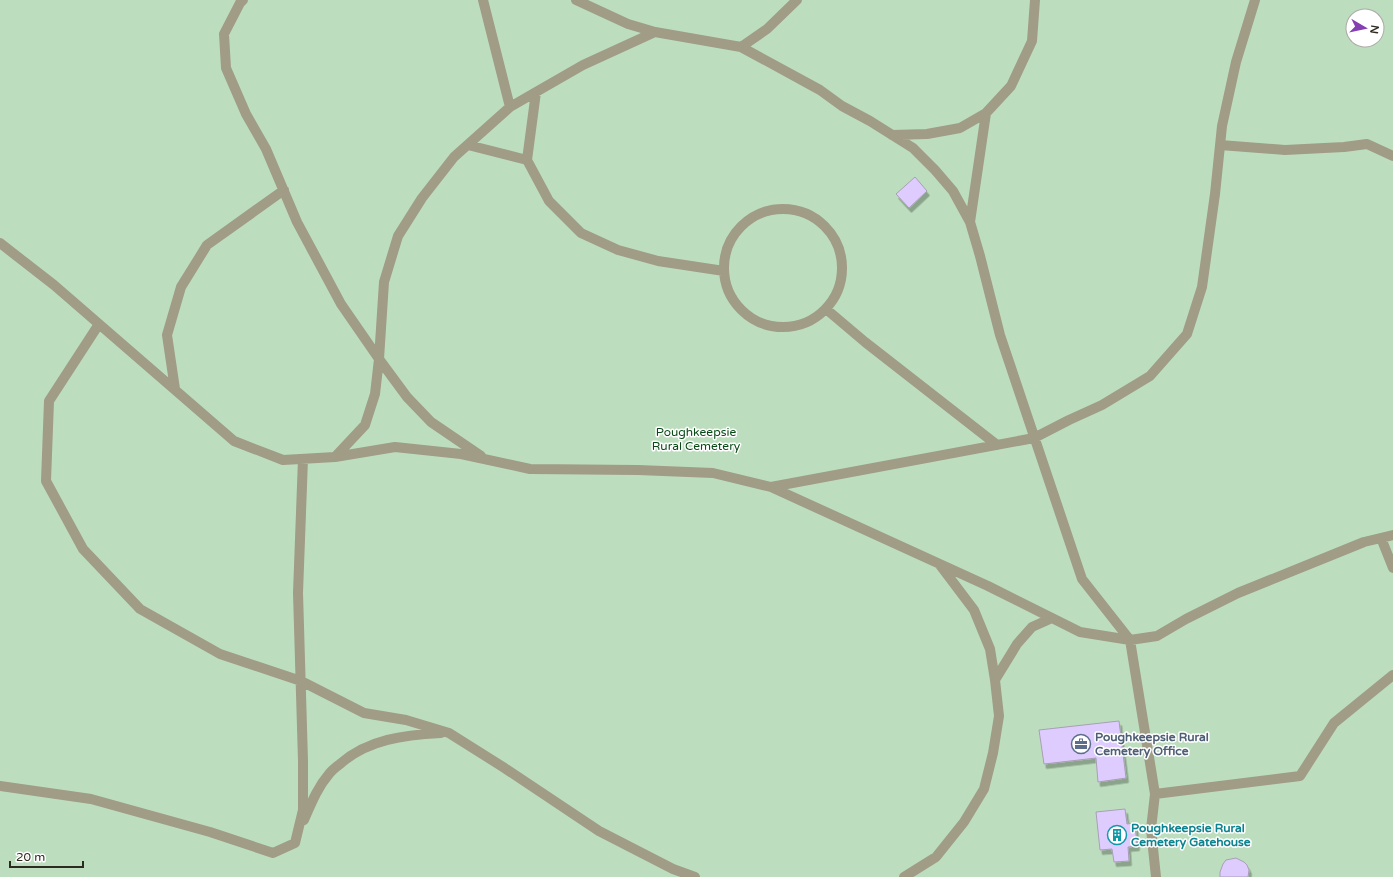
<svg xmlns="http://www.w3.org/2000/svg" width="1393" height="877" font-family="'Varela Round',sans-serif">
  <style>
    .green { fill: #bddebe; fill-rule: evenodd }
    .building { fill: #dfccff; stroke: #a79fb5; filter: url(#shadow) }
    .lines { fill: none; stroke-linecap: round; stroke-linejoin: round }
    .service { stroke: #a09c86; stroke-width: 10 }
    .labels { text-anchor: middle; stroke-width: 3; stroke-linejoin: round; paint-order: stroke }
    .park-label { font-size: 12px; fill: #084916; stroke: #fff }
    .service-label { font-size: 12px; font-weight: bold; fill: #4e5e75; stroke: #fff; text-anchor: start }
    .culture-label { font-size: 12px; font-weight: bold; fill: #0d838f; stroke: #fff; text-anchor: start }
  </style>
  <defs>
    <filter id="shadow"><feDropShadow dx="2.5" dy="4.5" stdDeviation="0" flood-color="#0004"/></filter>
  </defs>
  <rect width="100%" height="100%" fill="#fff5e3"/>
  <path class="green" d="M 0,0 L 1393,0 L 1393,877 L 0,877 ZM 1353,16 L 1377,16 L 1377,40 L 1353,40 Z"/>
  <path class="building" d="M 915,177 L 927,191 L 909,208 L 896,194 Z
    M 1119,721 L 1126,778 L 1098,782 L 1096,758 L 1044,764 L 1039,730 Z
    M 1125,809 L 1127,824 L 1135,823 L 1137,846 L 1128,847 L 1129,861 L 1114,862 L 1112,849 L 1100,850 L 1096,812 Z
    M 1236,858 L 1244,862 L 1247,865 L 1249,870 L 1248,877 L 1220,877 L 1220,872 L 1223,864 L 1226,860 Z"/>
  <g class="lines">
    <path class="service" d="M 243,0 L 240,3 L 224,34 L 226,68 L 246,114 L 266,149 L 297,222 L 341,304 L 379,359 L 375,394 L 365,425 L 335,457
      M 483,0 L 510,107 L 536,92 L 527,160 L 549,201 L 581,233 L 618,250 L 658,261 L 724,271
      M 576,0 L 628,24 L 655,32 L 741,47 L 820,90 L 842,106 L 870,121 L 913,148 L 935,170 L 953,191 L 970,222 L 980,256 L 1000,335 L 1082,579 L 1130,640
      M 741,47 L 767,29 L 797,0
      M 536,92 L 583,65 L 655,32
      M 892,135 L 927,134 L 960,128 L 986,113 L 1011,86 L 1032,41 L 1035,0
      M 468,145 L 527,160
      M 1220,145 L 1285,150 L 1344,147 L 1367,144 L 1393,156
      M724 268a59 59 0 1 1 118 0a59 59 0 1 1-118 0Z
      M 970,222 L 986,113
      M 0,243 L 54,285 L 234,441 L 283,460 L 335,457 L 395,447 L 461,454 L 530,469 L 638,470 L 713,473 L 771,487 L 988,586 L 1080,632 L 1130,640
      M 826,309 L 865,342 L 997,445
      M 99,324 L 49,401 L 46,481 L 83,549 L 140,609 L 220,654 L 301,681 L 364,713 L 406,720 L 449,733 L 503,767 L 599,831 L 673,869 L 695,877
      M 175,389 L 167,335 L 181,287 L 207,245 L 284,190
      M 481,456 L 431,422 L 407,397 L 379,359 L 384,282 L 398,236 L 422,198 L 454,157 L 510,107
      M 771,487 L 1034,438 L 1069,420 L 1102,405 L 1150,376 L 1187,334 L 1202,287 L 1215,194 L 1222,126 L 1236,62 L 1255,0
      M 1381,538 L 1393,568
      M 995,680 L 1017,644 L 1032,627 L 1052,618
      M 0,786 L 91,799 L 210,832 L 273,853 L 295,843 L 303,810 L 303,761 L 298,593 L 303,459
      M 1155,794 L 1300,776 L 1334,723 L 1393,675
      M 304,820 C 311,804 317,788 329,774 C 332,770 336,767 340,764 C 368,739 405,735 441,733
      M 904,877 L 936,857 L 964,822 L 984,789 L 993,753 L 999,716 L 995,680 L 990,649 L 974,610 L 940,565
      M 1156,877 L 1151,829 L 1155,794 L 1130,640 L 1157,636 L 1186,619 L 1238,593 L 1364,542 L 1393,535"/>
  </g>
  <defs>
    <g id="office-ring" transform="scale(1)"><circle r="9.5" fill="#fff" stroke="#5c6f8a" stroke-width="1.5"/><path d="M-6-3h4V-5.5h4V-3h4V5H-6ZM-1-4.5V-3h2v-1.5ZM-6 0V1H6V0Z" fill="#5c6f8a"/></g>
    <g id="building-ring" transform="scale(1)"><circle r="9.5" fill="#fff" stroke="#0f9aa8" stroke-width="1.5"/><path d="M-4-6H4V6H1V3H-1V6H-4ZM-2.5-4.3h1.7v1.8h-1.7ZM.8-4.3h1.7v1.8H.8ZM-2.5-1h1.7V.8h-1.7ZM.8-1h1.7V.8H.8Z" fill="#0f9aa8"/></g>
  </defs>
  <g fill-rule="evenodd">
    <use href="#office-ring" x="1081" y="744"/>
    <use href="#building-ring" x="1117" y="835"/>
  </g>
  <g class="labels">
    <g class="park-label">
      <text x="696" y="436">Poughkeepsie<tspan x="696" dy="14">Rural Cemetery</tspan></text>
    </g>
    <g class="service-label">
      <text x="1095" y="741">Poughkeepsie Rural<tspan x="1095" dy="14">Cemetery Office</tspan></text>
    </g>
    <g class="culture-label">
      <text x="1131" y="832">Poughkeepsie Rural<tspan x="1131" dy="14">Cemetery Gatehouse</tspan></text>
    </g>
  </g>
  <g transform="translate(1365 28) rotate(99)"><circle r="19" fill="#ffffff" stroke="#acaaa6"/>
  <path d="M0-3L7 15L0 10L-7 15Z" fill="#843fb2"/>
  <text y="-6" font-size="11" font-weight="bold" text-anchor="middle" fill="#2f2a21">N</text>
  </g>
  <path d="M10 861v6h73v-6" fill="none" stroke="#2f2a21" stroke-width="2"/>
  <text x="16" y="861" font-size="12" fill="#2f2a21" stroke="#ffffff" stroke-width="3" paint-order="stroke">20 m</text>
</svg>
